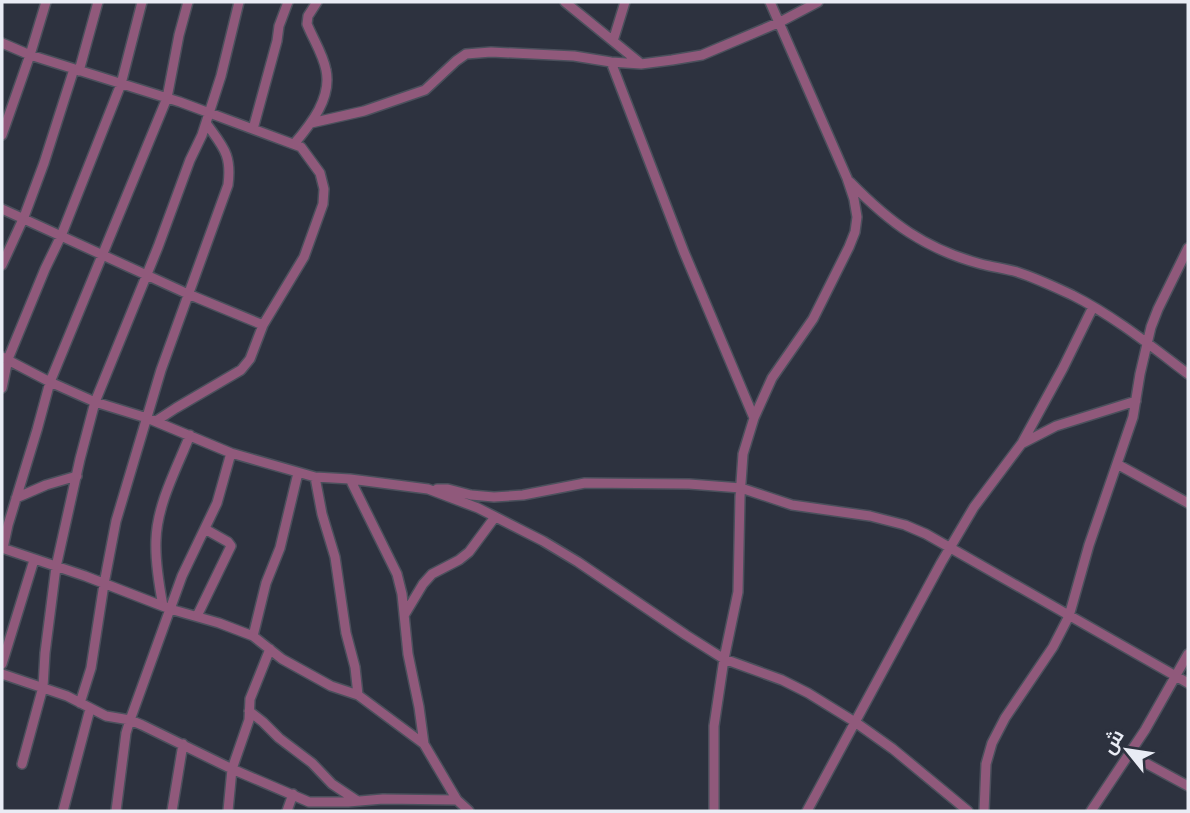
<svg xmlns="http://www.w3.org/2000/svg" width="1190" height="813" font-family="Bitter,Cairo,serif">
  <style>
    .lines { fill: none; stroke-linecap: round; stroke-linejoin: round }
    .minor-casing { stroke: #4b505c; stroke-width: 12 }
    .minor { stroke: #90597b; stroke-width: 9 }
  </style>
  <rect width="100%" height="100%" fill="#2d323f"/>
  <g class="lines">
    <g class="minor-casing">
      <path id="minor" d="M 565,2 L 640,63
        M 613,41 L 625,2
        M 2,43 L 30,55 L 180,102 L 301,147 L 320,173 L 324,189 L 323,204 L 304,257 L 263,325 L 250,359 L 241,370 L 176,408 L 156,421
        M 611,62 L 684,252 L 754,418
        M 79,71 L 98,2
        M 311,123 L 364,111 L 425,90 L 456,61 L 466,54 L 491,52 L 574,56 L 611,62 L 641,64 L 672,60 L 702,55 L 780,22 L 818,2
        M 253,129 L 277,41 L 279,26 L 288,2
        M 2,135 L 30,55 L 46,2
        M 294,144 C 311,124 332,98 326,70 C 323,54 313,39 307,24 L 308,16 L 317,2
        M 850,182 C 890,223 925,249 981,264 C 993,267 1006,269 1017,272 C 1036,278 1055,287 1072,295 C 1114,316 1151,346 1188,374
        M 2,209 L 188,294 L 263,325
        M 2,265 L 24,217 L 44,163 L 74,69
        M 2,357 L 50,382 L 95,402 L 147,418 L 231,453 L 315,477 L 350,479 L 428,489 L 478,508 L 543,541 L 578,562 L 686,635 L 724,659 L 782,680 L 808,693 L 855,722 L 893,749 L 968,811
        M 2,388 L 8,359 L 45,269 L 61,236 L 121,84 L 142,2
        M 1023,443 L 1056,426 L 1136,401
        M 1117,464 L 1188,503
        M 315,477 L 322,514 L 335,557 L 346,633 L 355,667 L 358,695
        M 350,479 L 397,574 L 402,594 L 408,654 L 419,707 L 424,744 L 457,800 L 469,811
        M 437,489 L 448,489 L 471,495 L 494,497 L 523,495 L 585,483 L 689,484 L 741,488 L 792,505 L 870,516 L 905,525 L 926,534 L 1188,683
        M 16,498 L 46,485 L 77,476
        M 2,548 L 85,576 L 170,609 L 219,623 L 253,636 L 282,659 L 331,686 L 358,695 L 424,744
        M 3,548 L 8,525 L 37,430 L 50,382 L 167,98 L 179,35 L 188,2
        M 163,606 C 159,585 155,562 156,540 C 157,504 177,468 190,435
        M 405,614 L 423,584 L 432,574 L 459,560 L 469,552 L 495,517
        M 197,616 L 231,546 L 228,542 L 205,529
        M 253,636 L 266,583 L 280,548 L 298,473
        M 2,664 L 34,560
        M 2,674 L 67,696 L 106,716 L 130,720 L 142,725 L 232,769 L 309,802 L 348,802 L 383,799 L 457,800
        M 80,703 L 91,668 L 104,584 L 116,521 L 161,370 L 228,185 C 232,154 223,147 206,123
        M 249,711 L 263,722 L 279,738 L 312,763 L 332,784 L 356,800
        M 1129,754 L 1188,786
        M 22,764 L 43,687 L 45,653 L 56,567 L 80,459 L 95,402 L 158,247 L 190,160 L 202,135 L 221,76 L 239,2
        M 63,811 L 90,709
        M 116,811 L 126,733 L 130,720 L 182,576 L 217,503 L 231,453
        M 172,811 L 183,744
        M 228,811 L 232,769 L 249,720 L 250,699 L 270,649
        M 287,811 L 293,794
        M 714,811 L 714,726 L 724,659 L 738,592 L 740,497 L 743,454 L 754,418 L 772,378 L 813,319 L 849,247 L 855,232 L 857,217 L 854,199 L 847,178 L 770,2
        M 807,811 L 941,563 L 974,507 L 1022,443 L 1063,368 L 1093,307
        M 984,811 L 986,764 L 992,743 L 1005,718 L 1053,647 L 1069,616 L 1089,545 L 1133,417 L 1140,374 L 1151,327 L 1158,309 L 1188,248
        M 1091,811 L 1145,730 L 1188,654"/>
    </g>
    <use href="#minor" class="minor"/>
  </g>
  <rect width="1190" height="813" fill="none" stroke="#e9ecf5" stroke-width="7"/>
  <g transform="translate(1127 750) rotate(300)" stroke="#2d323f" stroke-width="5" paint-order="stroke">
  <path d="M0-5L12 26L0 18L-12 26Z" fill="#e9ecf5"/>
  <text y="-10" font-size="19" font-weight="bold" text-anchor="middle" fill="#e9ecf5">ش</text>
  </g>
</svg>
